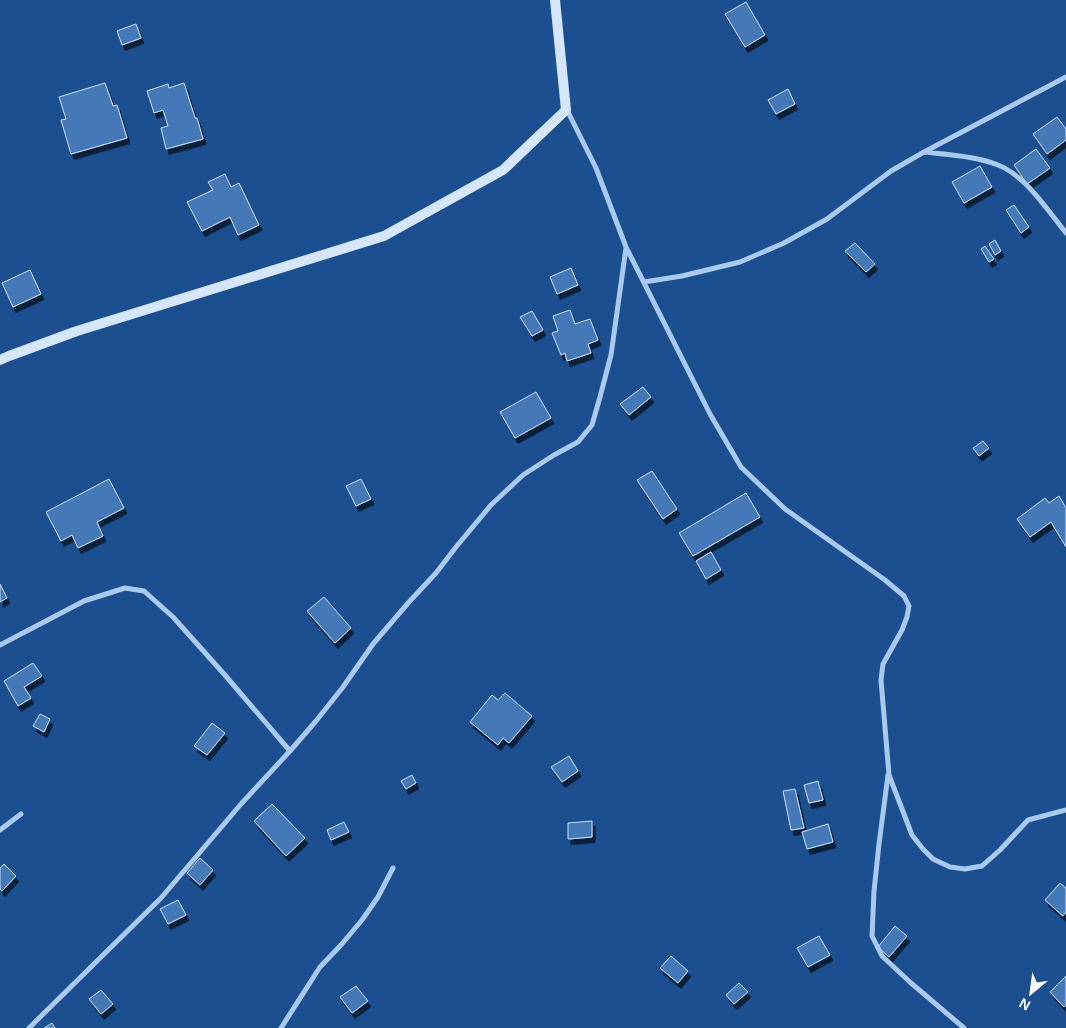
<svg xmlns="http://www.w3.org/2000/svg" width="1066" height="1028" font-family="Arial,sans-serif">
  <style>
    .building { fill: #4478b7; stroke: #cfe3fa; filter: url(#shadow) }
    .lines { fill: none; stroke-linecap: round; stroke-linejoin: round }
    .street { stroke: #a9c9ee; stroke-width: 5 }
    .secondary { stroke: #d6e6fa; stroke-width: 10 }
  </style>
  <defs>
    <filter id="shadow"><feDropShadow dx="3" dy="5.5" stdDeviation="0" flood-color="#0009"/></filter>
  </defs>
  <rect width="100%" height="100%" fill="#1b4f8f"/>
  <path class="building" d="M 746,2 L 765,35 L 745,47 L 725,14 Z
    M 136,24 L 141,38 L 122,45 L 117,31 Z
    M 105,83 L 113,106 L 117,105 L 127,138 L 71,154 L 61,120 L 66,119 L 59,97 Z
    M 184,83 L 195,118 L 197,118 L 203,139 L 166,149 L 161,128 L 168,126 L 163,110 L 154,113 L 147,91 L 168,84 L 169,88 Z
    M 788,89 L 795,104 L 776,114 L 768,100 Z
    M 1057,117 L 1066,129 L 1066,140 L 1047,154 L 1033,134 Z
    M 1036,149 L 1050,168 L 1027,184 L 1014,165 Z
    M 980,166 L 992,187 L 964,203 L 952,182 Z
    M 225,174 L 231,187 L 239,183 L 259,225 L 238,235 L 230,217 L 202,231 L 187,202 L 213,190 L 208,182 Z
    M 1014,205 L 1029,227 L 1021,233 L 1006,210 Z
    M 995,240 L 1001,251 L 995,255 L 989,244 Z
    M 855,243 L 875,264 L 866,272 L 845,251 Z
    M 985,246 L 994,259 L 989,262 L 981,249 Z
    M 571,268 L 578,285 L 557,294 L 550,277 Z
    M 30,270 L 41,294 L 13,307 L 2,283 Z
    M 570,310 L 575,324 L 590,319 L 598,340 L 588,344 L 591,353 L 567,361 L 565,353 L 561,355 L 552,333 L 558,331 L 553,316 Z
    M 532,311 L 543,330 L 532,336 L 520,317 Z
    M 643,387 L 651,397 L 629,415 L 620,404 Z
    M 536,392 L 551,418 L 515,438 L 500,412 Z
    M 983,441 L 989,448 L 979,456 L 973,448 Z
    M 652,471 L 677,509 L 663,519 L 637,480 Z
    M 109,479 L 124,508 L 97,522 L 103,536 L 78,548 L 72,535 L 61,541 L 46,512 Z
    M 361,479 L 371,499 L 356,506 L 346,486 Z
    M 746,493 L 760,517 L 693,556 L 679,533 Z
    M 1059,496 L 1066,508 L 1066,547 L 1051,522 L 1030,537 L 1017,519 L 1045,498 L 1049,503 Z
    M 711,552 L 721,570 L 706,579 L 696,561 Z
    M 0,584 L 7,598 L 0,602 Z
    M 324,597 L 351,628 L 335,643 L 307,611 Z
    M 33,663 L 42,676 L 24,687 L 31,698 L 18,706 L 4,681 Z
    M 505,693 L 532,716 L 509,743 L 503,738 L 498,745 L 470,722 L 492,695 L 498,700 Z
    M 40,714 L 50,719 L 44,732 L 33,726 Z
    M 212,723 L 225,733 L 207,755 L 194,746 Z
    M 569,756 L 578,771 L 562,782 L 551,767 Z
    M 412,775 L 416,783 L 406,789 L 401,781 Z
    M 818,781 L 823,800 L 809,803 L 804,785 Z
    M 795,789 L 804,828 L 791,830 L 783,791 Z
    M 272,804 L 305,838 L 286,856 L 254,821 Z
    M 592,821 L 592,837 L 568,839 L 568,823 Z
    M 344,822 L 349,832 L 331,840 L 327,830 Z
    M 828,824 L 833,842 L 807,849 L 802,832 Z
    M 200,858 L 213,870 L 200,885 L 187,873 Z
    M 4,864 L 16,876 L 2,891 L 0,889 L 0,868 Z
    M 1060,883 L 1066,888 L 1066,912 L 1063,916 L 1045,900 Z
    M 178,900 L 186,915 L 168,924 L 160,909 Z
    M 895,926 L 907,936 L 889,957 L 878,947 Z
    M 819,936 L 830,955 L 808,967 L 797,948 Z
    M 671,956 L 688,971 L 678,983 L 660,968 Z
    M 1066,976 L 1066,1005 L 1064,1007 L 1050,992 Z
    M 739,983 L 748,992 L 734,1004 L 726,995 Z
    M 356,986 L 368,1001 L 352,1013 L 340,997 Z
    M 101,990 L 113,1004 L 101,1014 L 89,999 Z
    M 52,1023 L 55,1028 L 44,1028 Z"/>
  <g class="lines">
    <path class="street" d="M 567,110 L 596,168 L 626,247 L 710,414 L 741,467 L 785,509 L 885,580 L 904,596 L 909,606 L 907,617 L 902,630 L 883,664 L 881,680 L 889,775 L 912,835 L 923,849 L 933,859 L 950,867 L 965,869 L 982,866 L 1000,850 L 1028,820 L 1066,810
      M 925,152 C 948,155 975,156 998,165 C 1026,176 1048,211 1066,233
      M 644,282 L 682,276 L 740,262 L 784,243 L 827,219 L 891,171 L 924,152 L 1066,77
      M 0,645 L 84,601 L 125,588 L 144,591 L 173,617 L 224,674 L 290,751
      M 888,775 L 879,844 L 874,891 L 872,936 L 882,956 L 911,983 L 964,1028
      M 0,830 L 21,814
      M 29,1028 L 161,898 L 241,804 L 290,751 L 316,721 L 343,687 L 373,644 L 409,602 L 436,573 L 456,547 L 491,505 L 523,475 L 554,455 L 578,442 L 592,425 L 600,397 L 611,355 L 626,248
      M 281,1028 L 320,967 L 341,945 L 362,920 L 378,897 L 393,868"/>
    <path class="secondary" d="M 0,360 L 9,356 L 77,331 L 384,236 L 503,170 L 566,110 L 555,0"/>
  </g>
  <g transform="translate(1031 993) rotate(209)" stroke="#1b4f8f" stroke-width="4" paint-order="stroke">
  <path d="M0-4L9 19L0 12L-9 19Z" fill="#ffffff"/>
  <text y="-8" font-size="14" font-weight="bold" text-anchor="middle" fill="#ffffff">N</text>
  </g>
</svg>
